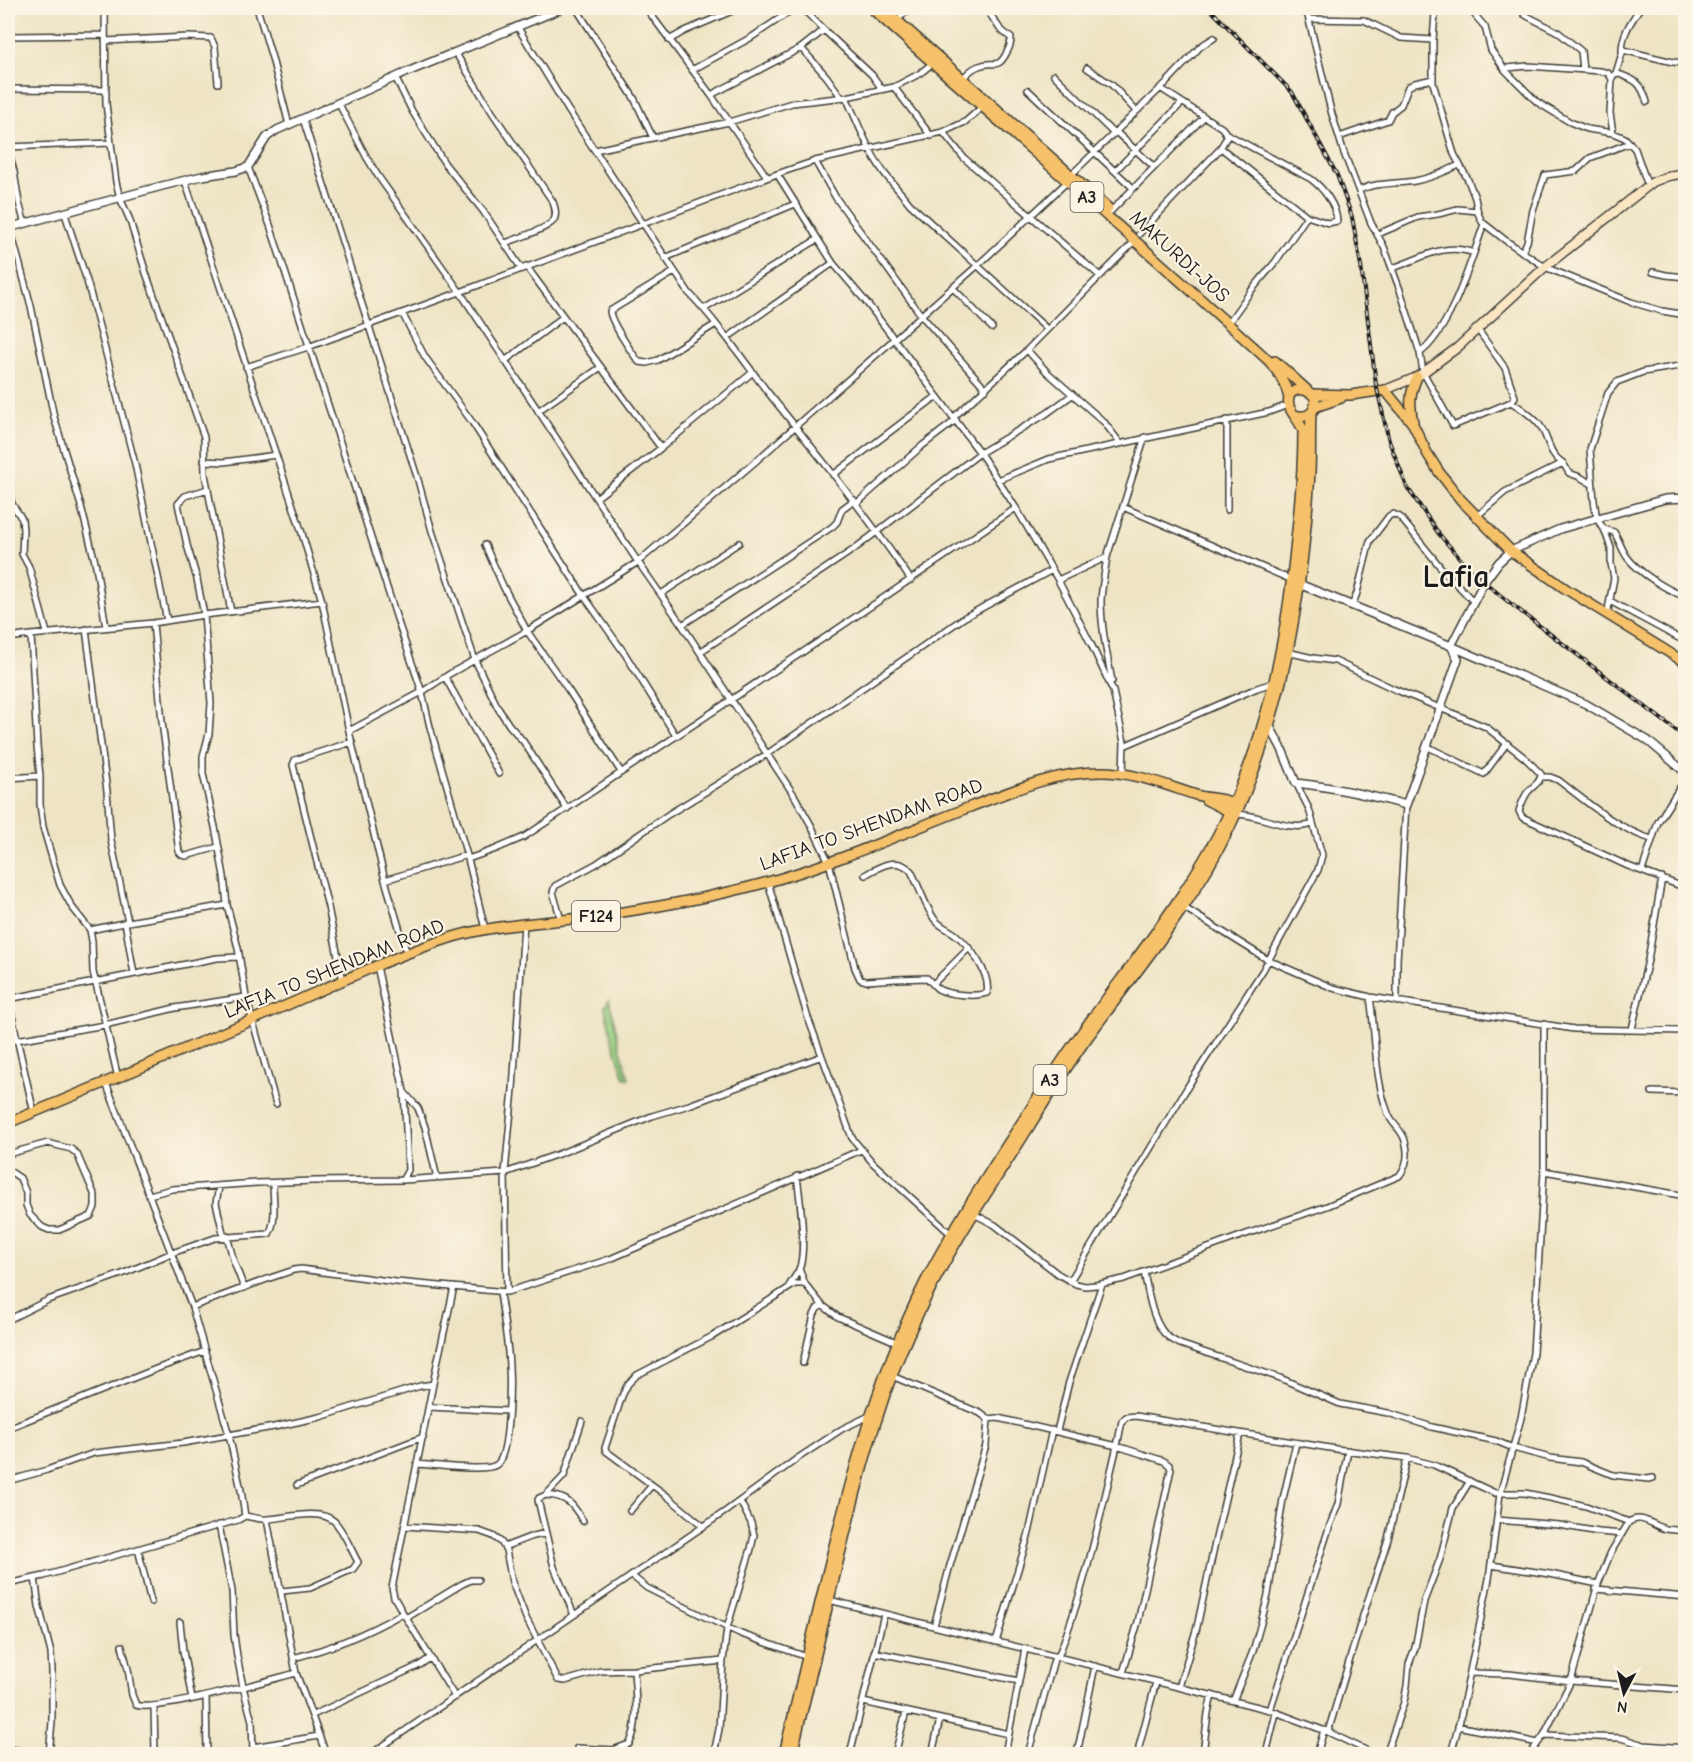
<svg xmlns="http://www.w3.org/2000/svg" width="1693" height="1762" font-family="'Comic Neue',sans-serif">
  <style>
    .green { fill: #9bd285; stroke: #5c7750; stroke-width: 1.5 }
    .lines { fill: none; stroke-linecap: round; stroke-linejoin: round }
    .minor-casing { stroke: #3c3a35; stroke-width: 8 }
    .tertiary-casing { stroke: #3c3a35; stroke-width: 10 }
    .secondary-casing { stroke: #3c3a35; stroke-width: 11 }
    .primary-casing { stroke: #3c3a35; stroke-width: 12 }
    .trunk-casing { stroke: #3c3a35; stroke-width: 12 }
    .minor { stroke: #fff; stroke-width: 5 }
    .tertiary { stroke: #fff; stroke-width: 7 }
    .secondary { stroke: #fbe6c4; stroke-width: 8 }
    .primary { stroke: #f5c16b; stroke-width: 9 }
    .trunk { stroke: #f5c16b; stroke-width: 9 }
    .rail-casing { stroke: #1c1c1c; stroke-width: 4 }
    .rail { stroke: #fcf5e5; stroke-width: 1.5; stroke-dasharray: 4.5; stroke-linecap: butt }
    .labels { text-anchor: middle; stroke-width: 4.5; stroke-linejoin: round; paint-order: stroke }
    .shield { fill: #fcf5e5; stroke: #5f5d58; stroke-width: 1.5 }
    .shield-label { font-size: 18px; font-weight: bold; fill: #1c1c1c }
    .street-label { font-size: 20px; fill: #1c1c1c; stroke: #fcf5e5 }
    .town-label { font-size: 32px; font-weight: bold; fill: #1c1c1c; stroke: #fcf5e5 }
  </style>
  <rect width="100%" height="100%" fill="#fcf5e5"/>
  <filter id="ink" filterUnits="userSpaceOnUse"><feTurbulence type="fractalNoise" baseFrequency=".0167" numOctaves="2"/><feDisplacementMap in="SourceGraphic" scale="12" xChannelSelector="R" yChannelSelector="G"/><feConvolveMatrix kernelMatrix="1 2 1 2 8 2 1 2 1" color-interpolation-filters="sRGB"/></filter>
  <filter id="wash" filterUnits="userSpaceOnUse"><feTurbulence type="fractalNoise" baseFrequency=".008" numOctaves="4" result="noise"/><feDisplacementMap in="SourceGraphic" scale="24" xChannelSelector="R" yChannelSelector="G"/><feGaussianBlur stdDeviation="1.35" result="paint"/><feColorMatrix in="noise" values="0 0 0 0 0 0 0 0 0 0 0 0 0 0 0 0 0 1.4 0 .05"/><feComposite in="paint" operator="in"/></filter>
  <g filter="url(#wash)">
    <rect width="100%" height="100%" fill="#eee4c5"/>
    <path class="green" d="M 609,1000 L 620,1047 L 629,1078 L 625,1078 L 612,1039 L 605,1007 Z"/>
  </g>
  <g filter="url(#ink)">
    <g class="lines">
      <g class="minor-casing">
        <path id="minor" d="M 105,8 L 106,104 L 116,182 L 120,198 L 129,218 L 146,273 L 204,437 L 205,474 L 231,612
          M 257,8 L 272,58 L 289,125
          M 576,8 L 634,98 L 653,138
          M 646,8 L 711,95 L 767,177
          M 802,8 L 824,30
          M 1306,8 L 1331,111 L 1344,153 L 1371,223 L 1384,247 L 1400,290 L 1420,353 L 1423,372 L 1453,426 L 1511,402
          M 1437,8 L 1435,13 L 1433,40 L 1433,83 L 1454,154 L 1468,180 L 1475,198 L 1478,213 L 1482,222 L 1505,240 L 1545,267 L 1631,302 L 1662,311 L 1686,315
          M 1471,8 L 1473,13 L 1485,27 L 1491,50 L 1506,71 L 1537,102 L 1570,122 L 1587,129 L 1613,133 L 1625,138 L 1635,149 L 1648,186
          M 1522,8 L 1524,14 L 1527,16 L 1558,32 L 1581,51 L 1583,70
          M 1309,19 L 1364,20 L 1401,38 L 1433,40
          M 897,20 L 906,12 L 927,8
          M 517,26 L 568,110 L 689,293 C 718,323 741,357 766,390 C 816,452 866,514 911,580
          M 8,36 L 105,35
          M 669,40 L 685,31 L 739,8
          M 105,41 L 188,37 L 211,38 L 215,47 L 218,83
          M 801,48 L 827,77 L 841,97
          M 1622,51 C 1622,34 1631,22 1640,8
          M 455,52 L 492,112 L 553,202 C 555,208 557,214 554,220 C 548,229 516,239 505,243
          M 1087,68 L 1112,85 L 1136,111
          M 692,70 L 752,37 L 795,8
          M 1505,70 L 1507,68 L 1528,66 L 1600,71 L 1608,73 L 1612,79 L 1610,113 L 1613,133
          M 1616,73 C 1636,80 1641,82 1647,102
          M 1054,75 L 1114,134
          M 395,77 L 412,111 L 445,164 L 483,211 L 521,268
          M 1612,77 L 1616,73 L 1623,50 L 1673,62 L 1686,63
          M 963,78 C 968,73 972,68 979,66 C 994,59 997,72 1007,52 C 1010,47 1011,44 1011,38 L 1000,29 L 986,8
          M 894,87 L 931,136
          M 8,89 L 106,90
          M 1028,90 L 1133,188
          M 711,95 L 801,48 L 824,30 L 872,75 L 882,89
          M 846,97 C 858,123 868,151 885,174 C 893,184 902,194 910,204 L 1047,329
          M 339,104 L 367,158 L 378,176 L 460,292 L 638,562 L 682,625 L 794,795 L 811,825 L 829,862 L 855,968 L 860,979 L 866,981 L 896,979 L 927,978 C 931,982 934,986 938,989 C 949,995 976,997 987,993 C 991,974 970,946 955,934 C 947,928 938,926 933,917 C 924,903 919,886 911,871 C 897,856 880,866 865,875
          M 303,119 L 418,480 L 432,531 L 475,660 L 498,708 L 509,725 L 523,741 L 567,809
          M 943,132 L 964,158 L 1100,276
          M 1116,132 L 1154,167
          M 1339,137 L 1388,120 L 1392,112 L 1401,105 L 1408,87 L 1415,83 L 1433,79
          M 8,147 L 111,143
          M 8,148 L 14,172 L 19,203 L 25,224
          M 1221,148 L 1307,216 L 1328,223 L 1337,221 C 1336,205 1324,189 1311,179 L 1227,134
          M 595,150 L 729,122 L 792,103 L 846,97 L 894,87 L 919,74 L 933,63
          M 815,161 L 836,198 L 921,315 L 986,389
          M 248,167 L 270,225 L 399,625 L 422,692 L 430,727 L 468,859 L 485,929
          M 1115,171 L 1182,103
          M 777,174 L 833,263 L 867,303 L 980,453 L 1016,508 L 1058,580 L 1091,644 L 1113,691 L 1124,742 L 1123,773
          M 1072,174 L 1168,81 L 1201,46 L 1214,38
          M 185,181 L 301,530 L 322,601 L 349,731 L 385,880 L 407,954
          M 1359,190 C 1377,182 1396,184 1415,181 C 1431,178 1445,172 1459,165
          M 1111,211 L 1204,117
          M 65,214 L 87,281 L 135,464 L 167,621
          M 10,228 L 31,306 L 54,417 L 81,506 L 96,566 L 106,627
          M 1139,234 L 1219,150 L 1227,137 L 1225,132 L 1222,128 L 1160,88
          M 1378,234 L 1418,217 L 1438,214 L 1458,209 L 1477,211
          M 1522,252 L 1527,242 L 1533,210 L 1545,175 L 1576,171 L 1590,158 L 1630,143
          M 665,258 L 795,204
          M 526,266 L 661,448
          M 1392,268 C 1420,260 1443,241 1474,253
          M 674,272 L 610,311 C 610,321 632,353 639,362 L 647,363 L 658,360 L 716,324
          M 1653,272 L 1666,275 L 1686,277
          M 953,288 L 992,328
          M 704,309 L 818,239
          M 402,313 L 425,357 L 472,422 L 584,596 L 625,654 L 676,736
          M 1231,319 L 1251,291 L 1276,261 L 1307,216
          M 1478,330 L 1505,368 L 1515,397 L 1511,402 C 1520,407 1536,419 1541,427 C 1549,440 1549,455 1563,463
          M 727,338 L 833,263
          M 1027,350 L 1047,372 L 1104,422 L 1120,443
          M 1420,353 C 1451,330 1471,260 1484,224
          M 505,361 L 563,317
          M 246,367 L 308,347 L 460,292 L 777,174 L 815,161 L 943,132 L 965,122 L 982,107
          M 538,411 L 601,367
          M 954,417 L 1027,350 L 1136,240
          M 204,461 L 224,462 L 276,455
          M 833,475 L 937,396
          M 998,480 L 1049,459 L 1269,412 L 1288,405
          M 8,489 L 12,504 L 22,519 L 23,530 L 22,554 L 29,567 L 47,633
          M 208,489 L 185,496 L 178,504 L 187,545 L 197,579 L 204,615 L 211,703 L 209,734 L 203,756 L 203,774 L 215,827 L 224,876 L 227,905 L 238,948 L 246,997 L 276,1104
          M 596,498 L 661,448 L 753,372
          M 856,504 L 922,446 L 956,420
          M 1123,507 L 1292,580
          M 1227,510 L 1227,420
          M 1477,516 L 1505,492 L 1563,463 L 1569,473 L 1580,477 L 1592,484
          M 1604,529 L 1614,532 C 1619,540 1622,550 1627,557 C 1639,573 1667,590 1686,597
          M 485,545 L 503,586 L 527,631 L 569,691 L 621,772
          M 1058,580 L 1107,557
          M 661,594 L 739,543
          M 1610,601 L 1686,642
          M 1352,606 L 1357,593 L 1370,541 L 1389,516 L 1393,514 L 1400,517 L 1442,569 L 1474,602
          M 1607,615 L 1614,578 L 1611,564 L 1611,548 L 1604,529 L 1597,519 L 1594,501 L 1590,449 L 1608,393 L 1617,382 L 1643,372 L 1686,365
          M 153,623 L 162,722 L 179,852 L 182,855 L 186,856 L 218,847
          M 682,625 L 832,527 L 837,522 L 842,509 L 854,500
          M 86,629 L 107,791 L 111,840 L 128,922
          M 8,638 L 31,635
          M 700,652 L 853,550 L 980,453 L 1046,414 L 1072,395
          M 1287,652 L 1313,658 L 1335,661 L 1394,689 L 1486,727 L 1525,758 L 1541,774 C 1541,783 1532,786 1527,793 C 1523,799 1521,805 1519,811 L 1522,817 L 1628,866 L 1686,888
          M 445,677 L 499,774
          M 1112,681 C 1107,654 1101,627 1101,600 C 1102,585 1105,571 1107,557 L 1145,437
          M 349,731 L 422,692 L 451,673 L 527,631 L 638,562 L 756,461 L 977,266 L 1068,181
          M 1124,746 L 1257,688 L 1273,683
          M 1426,746 L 1484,774 L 1507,743
          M 1542,777 L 1550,777 L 1558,780 C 1587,802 1616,828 1651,839
          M 8,778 L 40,776
          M 1236,814 C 1262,814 1287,833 1313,824
          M 468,859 L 496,849 L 524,837 L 827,636 L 1016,508
          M 1642,871 L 1658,822 L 1686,778
          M 385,880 L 467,855
          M 768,882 L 807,1015 L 852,1138 L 873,1163 L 952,1235
          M 1183,907 L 1268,960 L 1333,988 L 1370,997 L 1574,1029 L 1686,1031
          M 561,920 L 553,892 L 555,886 L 596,864 L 669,814 L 767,754 L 965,617 L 1052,570
          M 125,922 L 134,974
          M 90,930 L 128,922 L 227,905
          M 377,966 L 404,1091 L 408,1170 L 403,1179
          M 343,981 L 328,907 L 293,765 L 295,760 L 352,742
          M 933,984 L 969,948
          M 8,999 L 217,958 L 239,957
          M 8,999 L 34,1113
          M 1397,1002 L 1397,961 L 1406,805
          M 1632,1029 L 1648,960 L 1662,878
          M 16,1040 L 105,1025 L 175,1008 L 246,997
          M 118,1078 L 98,992 L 93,972 L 92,941 L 90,930 L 72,907 L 60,885 L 43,827 L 40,804 L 40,776 L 37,746 L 31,635 L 153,623 L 204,615 L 322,601
          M 1652,1092 L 1686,1093
          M 405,1093 L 418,1108 L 425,1127 L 437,1178
          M 8,1154 L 48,1143 L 71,1149 L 77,1154 L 95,1196 L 95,1207 L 91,1216 L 59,1230 L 49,1230 L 42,1227 L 30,1215 L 26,1205 L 26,1193 L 20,1178 L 8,1170
          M 1544,1171 L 1686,1196
          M 219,1187 L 216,1203 L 224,1237
          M 149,1195 L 172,1189 L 257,1183 L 314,1181 L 403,1180 L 505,1173 L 561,1153 L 652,1116 L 689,1105 L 822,1056
          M 974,1214 L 995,1225 L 1058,1274 L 1076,1284 L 1085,1286 L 1096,1285 L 1124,1279 L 1238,1237 L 1327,1206 L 1399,1176 C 1407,1166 1409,1153 1405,1141 C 1402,1129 1391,1124 1388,1113 C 1374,1077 1376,1036 1370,997
          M 227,1236 L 234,1262 L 244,1288
          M 799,1269 L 805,1284
          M 1144,1272 C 1148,1291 1151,1317 1164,1333 C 1168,1338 1174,1341 1180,1344 L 1280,1378 L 1340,1404 L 1388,1413 L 1432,1427 L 1496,1441 L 1513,1448 L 1550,1458 L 1581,1462 L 1613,1475 L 1648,1479 L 1653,1478
          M 1070,1281 L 1190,1083 L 1263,970 L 1318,870 L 1322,855 L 1309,809 L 1296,783
          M 789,1286 C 792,1281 796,1275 799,1270 C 807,1250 800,1199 797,1176
          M 454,1287 L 437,1364 L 392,1588 L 394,1597 L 403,1613 L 455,1697
          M 507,1292 L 505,1173 L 513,1089 L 524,924
          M 192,1307 L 270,1278 L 294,1270 L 301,1269 L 396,1282 L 507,1292 L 610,1259 L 861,1150
          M 8,1320 L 48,1300 L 122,1274 L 172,1253 L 215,1238 L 269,1234 C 277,1221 273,1198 273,1183
          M 803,1363 L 814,1315 L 817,1309 L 822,1305
          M 892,1376 L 980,1413 L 988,1419 L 986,1445 L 949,1569 L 934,1626
          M 429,1407 L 508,1411
          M 988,1419 L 998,1418 L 1117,1446 L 1122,1421 L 1126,1417 L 1136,1416 L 1336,1449 L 1407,1458 L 1434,1465 L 1495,1493 L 1525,1493 L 1550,1498 L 1586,1506 L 1629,1522
          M 8,1428 L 156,1369 L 205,1351
          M 1057,1431 L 1069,1382 L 1102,1284
          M 418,1464 C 432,1465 486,1472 496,1465 C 510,1457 510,1383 509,1366 C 508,1341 503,1317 500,1292
          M 8,1481 L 47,1470 L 94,1453 L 183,1443 L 274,1427 L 320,1417 L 420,1386 L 433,1384
          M 297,1485 L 423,1437
          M 546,1495 C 567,1496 573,1504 583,1521
          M 630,1511 L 652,1485
          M 245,1516 C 252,1517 261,1520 268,1519 C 285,1518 320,1508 334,1521 C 344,1531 351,1550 358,1562 L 353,1569 L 310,1588 L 282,1591
          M 267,1519 L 296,1673 L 326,1754
          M 1497,1520 L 1559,1525 L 1599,1532 L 1622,1534
          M 219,1525 L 232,1591 L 234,1635 L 237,1656 L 243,1687 L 252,1721 L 253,1754
          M 405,1526 L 479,1531 L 493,1536 L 501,1542 L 506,1550 L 512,1582 L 526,1618 L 558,1680 L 565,1681 L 600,1671 L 634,1670
          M 703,1526 L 667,1496 L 606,1451 L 605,1448 L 622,1396 L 628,1384 L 637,1375 L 713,1336 L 795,1284 L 805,1284 L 822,1305 L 838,1317 L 896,1342
          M 504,1547 L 530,1537 L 546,1533
          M 138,1549 L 151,1602
          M 1491,1565 L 1550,1574 L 1598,1584
          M 632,1576 L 647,1588 L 707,1618 L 741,1634 L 807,1657
          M 35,1578 L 39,1606 L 51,1653 L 52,1671 L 52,1722 L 49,1754
          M 8,1584 L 44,1576 L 238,1520 L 245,1516 L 241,1490 L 229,1435 L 192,1307 L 106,1083
          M 1596,1589 L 1686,1597
          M 829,1600 L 1270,1710 L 1328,1732 L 1374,1754
          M 574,1615 L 554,1567 L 538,1500 L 539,1498 L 546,1495 L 564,1476 L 582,1421
          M 406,1618 L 462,1584 L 471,1580 L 478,1580
          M 180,1622 L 183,1651 L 192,1699
          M 996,1642 L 1029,1533 L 1052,1430
          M 122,1646 L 128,1669 L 132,1695 L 136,1705 C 155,1713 269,1680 296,1673
          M 874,1652 L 1019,1681
          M 1058,1657 C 1085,1589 1100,1517 1117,1446 L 1164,1461 L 1169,1465 L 1171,1469 L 1138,1622 L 1123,1673
          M 293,1658 C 333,1648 366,1634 403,1613
          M 1470,1673 L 1509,1674 L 1571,1681 L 1686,1690
          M 1179,1687 L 1197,1627 L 1216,1538 L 1240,1434
          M 206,1696 L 207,1754
          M 1233,1701 L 1253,1651 L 1261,1623 L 1268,1595 L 1283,1499 L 1296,1443
          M 863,1702 L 1009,1734
          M 154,1706 L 155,1754
          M 1270,1710 L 1329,1528 L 1338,1504 L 1348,1450
          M 313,1715 L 420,1665 L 430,1658
          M 1458,1726 L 1538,1743
          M 1328,1732 L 1360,1625 L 1388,1539 L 1407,1458
          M 1544,1735 L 1621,1738 L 1644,1745 L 1686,1748
          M 253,1747 L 319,1736
          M 577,1748 L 613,1750 L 629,1744 C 640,1727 635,1690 634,1670 L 723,1661
          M 8,1749 L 40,1754
          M 371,1754 L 726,1511 L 798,1458 L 842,1429 L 869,1416
          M 714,1754 L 719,1729 L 723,1661 L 727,1628 L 751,1549 L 754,1535 L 751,1523 L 740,1501
          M 850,1754 L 884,1614
          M 895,1754 L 906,1712
          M 932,1754 L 940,1719
          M 1005,1754 L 1025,1649
          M 1028,1754 L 1055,1656
          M 1077,1754 L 1095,1666
          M 1139,1754 L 1139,1747 L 1156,1682
          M 1203,1754 L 1208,1713 L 1212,1695
          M 1266,1754 L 1276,1713
          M 1317,1754 L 1324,1730
          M 1386,1754 L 1404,1702 L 1407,1686 L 1409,1664 L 1415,1648 L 1424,1601 L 1440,1559 L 1453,1508 L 1470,1481
          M 1451,1754 L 1460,1720 L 1489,1579 L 1500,1494 L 1521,1418 L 1533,1353 L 1544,1171 L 1544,1024
          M 1530,1754 L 1544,1735 L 1571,1681 L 1598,1584 L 1611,1552 L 1629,1522 C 1641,1513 1653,1526 1666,1529 C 1672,1530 1679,1530 1686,1531"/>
      </g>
      <g class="tertiary-casing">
        <path id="tertiary" d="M 8,228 L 162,186 L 202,176 L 236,171 L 248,167 L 267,137 L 277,130 L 412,70 L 563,8
          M 1299,584 L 1451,646 L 1586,704 L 1647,740 L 1686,773
          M 1269,725 L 1281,747 L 1296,783 C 1334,787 1369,795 1406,805 L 1458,659 L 1451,646 L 1484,582 L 1499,562 L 1511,551 L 1560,529 L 1665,499 L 1686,498"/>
      </g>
      <g class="secondary-casing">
        <path id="secondary" d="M 1385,390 L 1417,377 L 1457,348 L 1545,267 L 1653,182 L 1668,176 L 1686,173"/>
      </g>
      <g class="primary-casing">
        <path id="primary" d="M 1313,394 L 1351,395 L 1385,390 L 1413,424 L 1427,453 L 1439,472 L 1461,500 L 1511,551 L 1566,589 L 1686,663
          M 1315,407 L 1341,398
          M 1413,422 C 1409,404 1410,393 1417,377
          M 1206,800 L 1234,814
          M 8,1123 C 98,1086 188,1048 278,1009 C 336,984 393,956 453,937 C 497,924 543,923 588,917 C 648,909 710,898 768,882 C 836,863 903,833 970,807 C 1012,791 1054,772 1101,772 C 1134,772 1165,785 1196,795 C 1210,799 1227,798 1239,806"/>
      </g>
      <g class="trunk-casing">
        <path id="trunk" d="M 871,8 C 1003,126 1138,241 1269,361 C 1278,372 1286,383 1289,398
          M 883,8 L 1108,208
          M 1275,361 L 1307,390
          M 784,1754 C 798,1696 812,1637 826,1578 C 853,1468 881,1363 935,1263 C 957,1223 982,1184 1007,1145 C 1032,1107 1056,1068 1083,1031 C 1128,968 1178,908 1215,840 C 1266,748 1286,643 1296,540 C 1300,504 1303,468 1303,431 C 1300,420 1290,413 1289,405 C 1285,388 1305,385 1315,397 L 1315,407 C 1311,416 1304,418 1295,415
          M 792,1754 C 808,1688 824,1621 840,1554 C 852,1507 863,1459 879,1413 C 893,1368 912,1325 933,1284 C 958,1236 988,1191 1017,1146 C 1039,1111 1061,1075 1085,1041 C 1135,972 1192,906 1229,829 C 1283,718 1303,594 1310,472 C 1311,453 1310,433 1311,414"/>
      </g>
      <use href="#minor" class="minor"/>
      <use href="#tertiary" class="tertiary"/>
      <use href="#secondary" class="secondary"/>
      <use href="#primary" class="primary"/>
      <use href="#trunk" class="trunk"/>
      <g class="rail-casing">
        <path id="rail" d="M 1209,8 L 1292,92 L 1337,175 L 1352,217 L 1361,266 L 1376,384 L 1389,441 L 1407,487 L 1439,534 L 1469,569 L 1506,600 L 1686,738"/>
      </g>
      <use href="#rail" class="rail"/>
    </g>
  </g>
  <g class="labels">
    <g class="shield">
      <rect x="1070.5" y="182" width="33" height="30" rx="4.5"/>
      <rect x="572" y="901" width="48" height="30" rx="4.5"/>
      <rect x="1033.5" y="1065" width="33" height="30" rx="4.5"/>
    </g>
    <g class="shield-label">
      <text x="1087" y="203">A3</text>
      <text x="596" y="922">F124</text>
      <text x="1050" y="1086">A3</text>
    </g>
    <g class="street-label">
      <text transform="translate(1180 256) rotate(42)" y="7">MAKURDI-JOS</text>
      <text transform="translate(871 824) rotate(-20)" y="7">LAFIA TO SHENDAM ROAD</text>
      <text transform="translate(334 968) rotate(-22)" y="7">LAFIA TO SHENDAM ROAD</text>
    </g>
    <g class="town-label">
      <text x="1456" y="587">Lafia</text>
    </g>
  </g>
  <rect width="1693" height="1762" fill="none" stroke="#fcf5e5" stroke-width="30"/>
  <g transform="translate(1624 1693) rotate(187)" stroke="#fcf5e5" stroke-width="4.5" paint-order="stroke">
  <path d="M0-4.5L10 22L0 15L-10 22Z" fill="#1c1c1c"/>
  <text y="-9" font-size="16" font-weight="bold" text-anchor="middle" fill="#1c1c1c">N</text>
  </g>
</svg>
